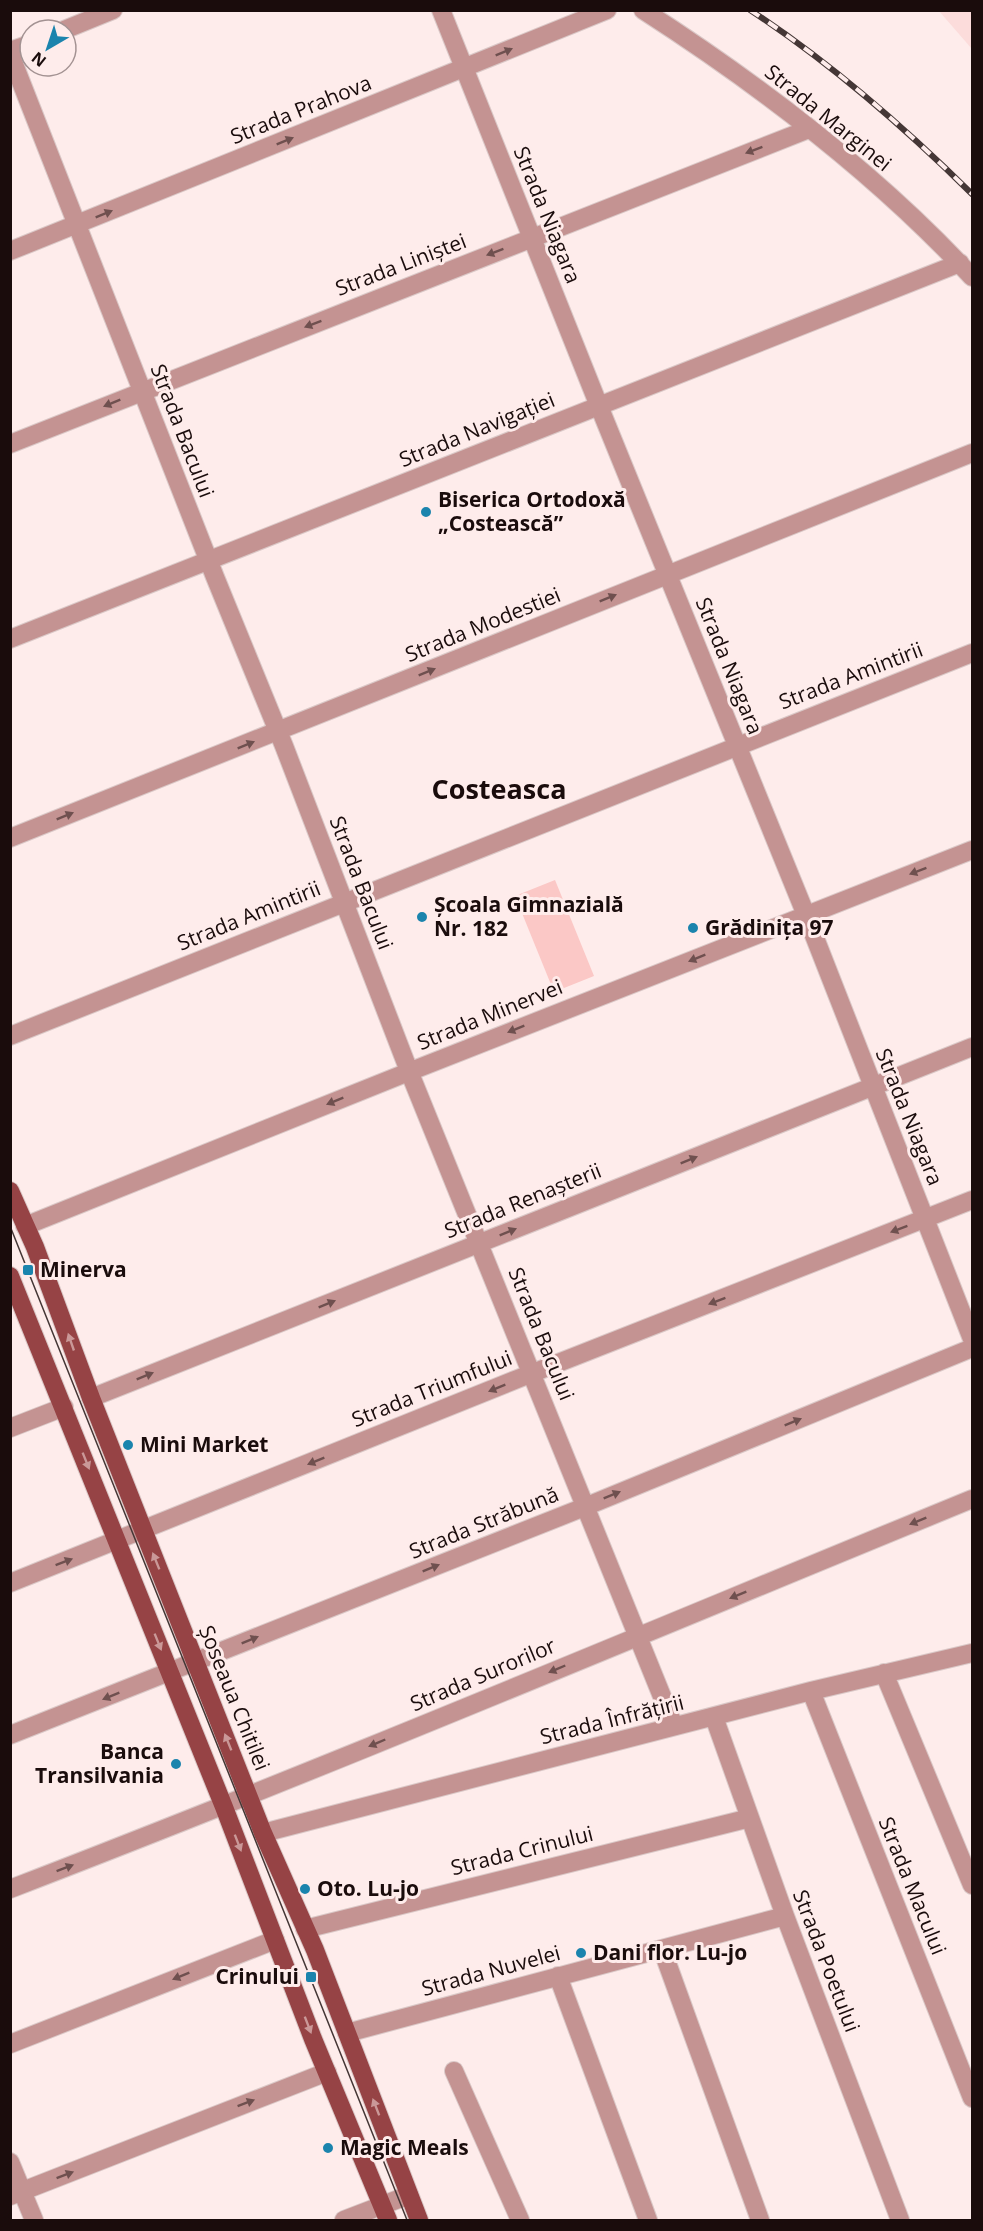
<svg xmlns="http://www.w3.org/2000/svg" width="983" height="2231" font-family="'Open Sans',sans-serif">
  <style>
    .built { fill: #fcdcdb }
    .green { fill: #fbc8c6 }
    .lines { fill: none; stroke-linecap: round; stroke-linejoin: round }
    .minor-casing { stroke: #dac8c7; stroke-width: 20 }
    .major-casing { stroke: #dac8c7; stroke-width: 20 }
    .minor { stroke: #c49392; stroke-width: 18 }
    .major { stroke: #964345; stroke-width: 18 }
    .tram { stroke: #453736; stroke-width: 1.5 }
    .rail-casing { stroke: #453736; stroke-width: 6 }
    .rail { stroke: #feeceb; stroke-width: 4; stroke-dasharray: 11; stroke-linecap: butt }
    .oneway { fill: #6f504f }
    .oneway2 { fill: #ca9898 }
    .poi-dot { fill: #1b84ad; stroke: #feeceb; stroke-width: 2 }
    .labels { text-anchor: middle; stroke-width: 6; stroke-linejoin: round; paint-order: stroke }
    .street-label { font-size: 21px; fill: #1a0c0c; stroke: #feeceb }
    .poi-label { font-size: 21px; font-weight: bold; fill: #1a0c0c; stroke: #feeceb; text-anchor: start }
    .district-label { font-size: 27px; font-weight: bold; fill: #1a0c0c; stroke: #feeceb }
  </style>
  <rect width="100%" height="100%" fill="#feeceb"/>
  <path class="built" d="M 939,11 L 972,11 L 972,49 Z"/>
  <path class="green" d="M 555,880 L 594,976 L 554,992 L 515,896 Z"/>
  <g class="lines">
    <g class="minor-casing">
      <path id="minor" d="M 441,10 L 599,406 L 806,915 L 972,1339
        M 643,10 C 761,86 877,174 972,277
        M 64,30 L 113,10
        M 10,51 L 30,44
        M 10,54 L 215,577 L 284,746 L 409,1071 L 674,1726
        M 10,251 L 607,10
        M 10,444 L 809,129
        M 10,639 L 960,263
        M 10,838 L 972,453
        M 10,1036 L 972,653
        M 25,1226 L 401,1075 L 972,850
        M 91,1398 L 972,1047
        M 10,1428 L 64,1407
        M 10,1583 L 520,1378 L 972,1200
        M 884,1673 L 972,1885
        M 811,1691 L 972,2098
        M 714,1717 L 785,1916 L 900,2220
        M 10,1735 L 587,1506 L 972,1348
        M 263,1833 L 811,1691 L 972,1653
        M 10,1889 C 333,1765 652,1630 972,1499
        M 305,1929 L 750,1818
        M 662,1949 L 760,2220
        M 558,1976 L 648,2220
        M 347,2033 L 785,1916
        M 10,2044 L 275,1940
        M 454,2071 L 520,2220
        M 10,2162 L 34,2220
        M 10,2196 L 327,2072
        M 344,2220 L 409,2195"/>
    </g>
    <g class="major-casing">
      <path id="major" d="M 10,1191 L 35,1247 L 91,1398 L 263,1833 L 315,1950 L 419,2220
        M 10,1276 L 224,1807 L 313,2039 L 388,2220"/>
    </g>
    <use href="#minor" class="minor"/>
    <use href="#major" class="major"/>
    <path class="tram" d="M 10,1226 L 407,2220"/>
    <g class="rail-casing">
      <path id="rail" d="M 750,10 C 831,63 903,126 972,194"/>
    </g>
    <use href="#rail" class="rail"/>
  </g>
  <defs><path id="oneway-solid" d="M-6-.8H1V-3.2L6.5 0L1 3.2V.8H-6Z" transform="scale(1.5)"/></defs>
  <g class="oneway">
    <use href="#oneway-solid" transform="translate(504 52) rotate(-22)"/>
    <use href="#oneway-solid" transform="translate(285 141) rotate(-22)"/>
    <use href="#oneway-solid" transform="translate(754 150) rotate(159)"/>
    <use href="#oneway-solid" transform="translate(104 214) rotate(-22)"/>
    <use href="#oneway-solid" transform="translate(495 252) rotate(159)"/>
    <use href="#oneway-solid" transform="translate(313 324) rotate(159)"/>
    <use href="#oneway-solid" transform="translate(112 403) rotate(158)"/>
    <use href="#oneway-solid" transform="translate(608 598) rotate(-22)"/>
    <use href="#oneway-solid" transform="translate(427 672) rotate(-22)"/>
    <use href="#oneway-solid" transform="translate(246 745) rotate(-22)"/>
    <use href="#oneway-solid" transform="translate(65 816) rotate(-22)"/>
    <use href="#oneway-solid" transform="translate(918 871) rotate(159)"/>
    <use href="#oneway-solid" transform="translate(697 958) rotate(158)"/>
    <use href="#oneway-solid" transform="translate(516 1029) rotate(158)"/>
    <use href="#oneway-solid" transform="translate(335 1101) rotate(158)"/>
    <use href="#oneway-solid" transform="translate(689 1160) rotate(-22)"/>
    <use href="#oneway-solid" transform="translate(899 1229) rotate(159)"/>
    <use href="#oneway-solid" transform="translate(508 1232) rotate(-22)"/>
    <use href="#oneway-solid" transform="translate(717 1301) rotate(159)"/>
    <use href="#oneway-solid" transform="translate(327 1304) rotate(-22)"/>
    <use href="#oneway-solid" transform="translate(145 1376) rotate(-22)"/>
    <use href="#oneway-solid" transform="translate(497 1388) rotate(158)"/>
    <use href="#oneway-solid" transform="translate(793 1422) rotate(-22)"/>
    <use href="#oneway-solid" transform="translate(316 1461) rotate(158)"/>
    <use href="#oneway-solid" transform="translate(612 1495) rotate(-22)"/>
    <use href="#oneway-solid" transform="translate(918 1521) rotate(158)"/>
    <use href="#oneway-solid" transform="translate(64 1562) rotate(-21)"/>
    <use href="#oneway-solid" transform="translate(431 1568) rotate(-22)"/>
    <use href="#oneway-solid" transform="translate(738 1595) rotate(158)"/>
    <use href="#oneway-solid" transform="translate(250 1640) rotate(-22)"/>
    <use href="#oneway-solid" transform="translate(557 1669) rotate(157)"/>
    <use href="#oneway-solid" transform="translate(111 1696) rotate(158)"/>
    <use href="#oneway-solid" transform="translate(377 1743) rotate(157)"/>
    <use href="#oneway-solid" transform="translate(65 1868) rotate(-21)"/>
    <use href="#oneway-solid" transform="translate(181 1976) rotate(158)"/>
    <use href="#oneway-solid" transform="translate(246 2103) rotate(-21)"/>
    <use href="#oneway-solid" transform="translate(65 2175) rotate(-21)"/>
  </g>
  <g class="oneway2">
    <use href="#oneway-solid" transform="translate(71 1342) rotate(-109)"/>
    <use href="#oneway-solid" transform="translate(86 1461) rotate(68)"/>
    <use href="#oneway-solid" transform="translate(156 1561) rotate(-112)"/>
    <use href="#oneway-solid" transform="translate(158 1642) rotate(68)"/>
    <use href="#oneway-solid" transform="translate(228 1742) rotate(-112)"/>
    <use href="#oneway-solid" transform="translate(238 1843) rotate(69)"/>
    <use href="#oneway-solid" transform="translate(308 2025) rotate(69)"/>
    <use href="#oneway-solid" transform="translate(376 2107) rotate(-111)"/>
  </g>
  <g class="poi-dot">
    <circle cx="426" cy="512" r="6"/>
    <circle cx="422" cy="917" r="6"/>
    <circle cx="693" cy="928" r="6"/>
    <rect x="22" y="1264" width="12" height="12" rx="3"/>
    <circle cx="128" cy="1445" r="6"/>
    <circle cx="176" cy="1764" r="6"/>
    <circle cx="305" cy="1889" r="6"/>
    <circle cx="581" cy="1953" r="6"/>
    <rect x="305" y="1971" width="12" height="12" rx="3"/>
    <circle cx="328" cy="2148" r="6"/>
  </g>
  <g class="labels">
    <g class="street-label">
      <text transform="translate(301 110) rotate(-22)" y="7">Strada Prahova</text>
      <text transform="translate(828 118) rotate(39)" y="7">Strada Marginei</text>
      <text transform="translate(547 215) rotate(68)" y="7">Strada Niagara</text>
      <text transform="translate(401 265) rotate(-21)" y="7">Strada Liniștei</text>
      <text transform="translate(477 430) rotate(-22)" y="7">Strada Navigației</text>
      <text transform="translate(182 431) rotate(69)" y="7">Strada Bacului</text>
      <text transform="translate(483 625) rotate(-22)" y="7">Strada Modestiei</text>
      <text transform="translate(729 666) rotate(68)" y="7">Strada Niagara</text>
      <text transform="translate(851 676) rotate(-21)" y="7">Strada Amintirii</text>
      <text transform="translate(361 883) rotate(69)" y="7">Strada Bacului</text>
      <text transform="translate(249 916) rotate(-22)" y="7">Strada Amintirii</text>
      <text transform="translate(490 1015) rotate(-22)" y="7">Strada Minervei</text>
      <text transform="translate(909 1117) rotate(68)" y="7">Strada Niagara</text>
      <text transform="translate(523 1201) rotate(-22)" y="7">Strada Renașterii</text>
      <text transform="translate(541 1334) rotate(68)" y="7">Strada Bacului</text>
      <text transform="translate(432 1389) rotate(-22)" y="7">Strada Triumfului</text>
      <text transform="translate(484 1523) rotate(-22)" y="7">Strada Străbună</text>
      <text transform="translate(483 1675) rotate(-23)" y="7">Strada Surorilor</text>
      <text transform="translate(234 1698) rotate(68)" y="7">Șoseaua Chitilei</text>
      <text transform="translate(612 1720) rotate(-14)" y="7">Strada Înfrățirii</text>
      <text transform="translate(522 1851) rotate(-14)" y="7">Strada Crinului</text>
      <text transform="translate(912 1886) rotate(68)" y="7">Strada Macului</text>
      <text transform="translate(826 1961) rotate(69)" y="7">Strada Poetului</text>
      <text transform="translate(491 1971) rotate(-15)" y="7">Strada Nuvelei</text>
    </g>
    <g class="poi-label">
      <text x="438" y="507">Biserica Ortodoxă<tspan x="438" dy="24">„Costească”</tspan></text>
      <text x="434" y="912">Școala Gimnazială<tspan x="434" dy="24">Nr. 182</tspan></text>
      <text x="705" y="935">Grădinița 97</text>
      <text x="40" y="1277">Minerva</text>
      <text x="140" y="1452">Mini Market</text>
      <text x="164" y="1759" text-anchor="end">Banca<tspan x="164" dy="24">Transilvania</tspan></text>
      <text x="317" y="1896">Oto. Lu-jo</text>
      <text x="593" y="1960">Dani flor. Lu-jo</text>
      <text x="299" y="1984" text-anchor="end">Crinului</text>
      <text x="340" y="2155">Magic Meals</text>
    </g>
    <g class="district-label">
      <text x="499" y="799">Costeasca</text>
    </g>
  </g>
  <rect width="983" height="2231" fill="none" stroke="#1a0c0c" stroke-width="24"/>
  <g transform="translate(48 48) rotate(219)"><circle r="28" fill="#feeceb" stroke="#a39292" stroke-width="1.5"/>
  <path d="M0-4.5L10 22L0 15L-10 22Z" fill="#1b84ad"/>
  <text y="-9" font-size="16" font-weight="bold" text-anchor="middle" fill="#1a0c0c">N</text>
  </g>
</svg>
